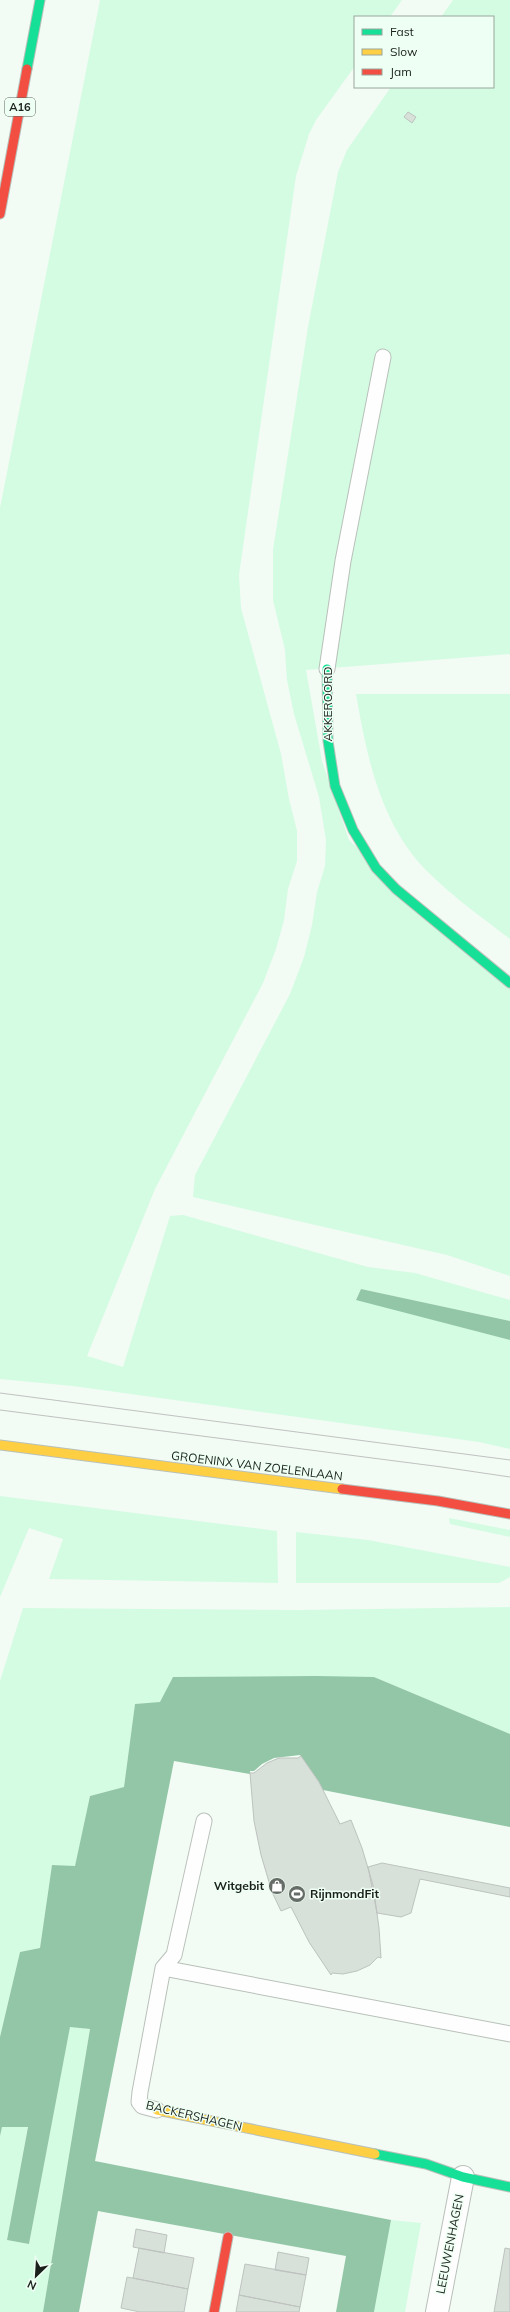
<svg xmlns="http://www.w3.org/2000/svg" width="510" height="2312" font-family="Mulish,sans-serif">
  <style>
    .green { fill: #d4fce2 }
    .water { fill: #92c6a6 }
    .building { fill: #d8e0da; stroke: #bdc3bf }
    .lines { fill: none; stroke-linecap: round; stroke-linejoin: round }
    .lane-casing { stroke: #b9c0ba; stroke-width: 17 }
    .street-casing { stroke: #b9c0ba; stroke-width: 24 }
    .fast-casing { stroke: #b9c0ba; stroke-width: 11 }
    .slow-casing { stroke: #b9c0ba; stroke-width: 11 }
    .jam-casing { stroke: #b9c0ba; stroke-width: 11 }
    .lane { stroke: #fdfefd; stroke-width: 15 }
    .street { stroke: #fdfefd; stroke-width: 22 }
    .fast { stroke: #16e098; stroke-width: 9 }
    .slow { stroke: #ffcf43; stroke-width: 9 }
    .jam { stroke: #f24e42; stroke-width: 9 }
    .tram { stroke: #c0c2c0; stroke-width: 1 }
    .labels { text-anchor: middle; stroke-width: 3; stroke-linejoin: round; paint-order: stroke }
    .shield { fill: #eefff3; stroke: #5a635c; stroke-width: 1 }
    .shield-label { font-size: 11px; font-weight: bold; fill: #1a201c }
    .street-label { font-size: 12px; fill: #1a201c; stroke: #eefff3 }
    .poi-label { font-size: 12px; font-weight: bold; fill: #1a201c; stroke: #eefff3; text-anchor: end }
  </style>
  <rect width="100%" height="100%" fill="#f2fbf4"/>
  <path class="green" d="M 100,0 L 402,0 L 390,17 L 355,17 L 355,66 L 316,120 L 309,134 L 296,176 L 239,575 L 241,608 L 281,754 L 289,799 L 297,831 L 297,861 L 288,889 L 284,920 L 276,949 L 263,983 L 155,1189 L 87,1356 L 123,1367 L 170,1216 L 183,1215 L 368,1267 L 415,1273 L 510,1300 L 510,1321 L 361,1289 L 356,1299 L 510,1340 L 510,1449 L 479,1442 L 73,1386 L 0,1379 L 0,508 Z
    M 453,0 L 510,0 L 510,654 L 306,670 L 322,761 L 349,840 L 510,988 L 510,1276 L 447,1255 L 193,1197 L 195,1175 L 290,994 L 304,957 L 312,925 L 317,892 L 325,866 L 326,840 L 319,797 L 294,714 L 287,680 L 285,650 L 273,600 L 273,550 L 308,327 L 338,172 L 347,150 L 391,87 L 493,87 L 493,17 L 441,17 Z
    M 356,694 L 510,694 L 510,939 C 483,918 454,898 430,874 C 381,827 367,758 356,694 Z
    M 0,1496 L 277,1531 L 278,1583 L 49,1579 L 63,1539 L 29,1528 L 0,1597 Z
    M 449,1518 L 510,1530 L 510,1537 L 450,1524 Z
    M 296,1532 L 368,1540 L 510,1567 L 510,1577 L 499,1583 L 296,1583 Z
    M 510,1607 L 510,1734 L 374,1677 L 173,1677 L 160,1703 L 135,1704 L 124,1787 L 90,1796 L 75,1867 L 52,1865 L 40,1948 L 20,1952 L 0,2037 L 0,1681 L 23,1608 L 301,1610 Z
    M 70,2026 L 90,2029 L 43,2312 L 0,2312 L 0,2136 L 2,2127 L 28,2126 L 7,2240 L 29,2244 Z
    M 391,2220 L 421,2223 L 405,2312 L 374,2312 Z"/>
  <path class="water" d="M 361,1289 L 510,1321 L 510,1340 L 356,1300 Z
    M 316,1676 L 374,1677 L 510,1734 L 510,1827 L 323,1790 L 300,1755 L 274,1758 L 262,1764 L 254,1771 L 250,1771 L 250,1774 L 174,1761 L 95,2161 L 391,2220 L 374,2312 L 336,2312 L 346,2256 L 98,2211 L 79,2312 L 43,2312 L 90,2029 L 70,2027 L 29,2244 L 7,2240 L 28,2127 L 2,2127 L 0,2136 L 0,2037 L 20,1952 L 40,1948 L 52,1865 L 75,1866 L 90,1796 L 124,1787 L 135,1704 L 160,1702 L 173,1677 Z"/>
  <path class="building" d="M 408,112 L 416,117 L 412,123 L 404,117 Z
    M 301,1756 L 319,1782 L 340,1824 L 351,1820 L 362,1848 L 373,1885 L 379,1928 L 381,1958 L 378,1957 L 370,1965 L 357,1971 L 343,1974 L 332,1973 L 331,1975 L 309,1942 L 291,1907 L 281,1911 L 272,1892 L 261,1855 L 254,1821 L 250,1773 L 254,1773 L 267,1763 L 279,1758 L 298,1758 Z
    M 382,1863 L 510,1888 L 510,1897 L 420,1879 L 411,1913 L 401,1917 L 377,1913 L 368,1867 Z
    M 136,2229 L 167,2235 L 164,2253 L 133,2247 Z
    M 139,2248 L 194,2258 L 188,2289 L 133,2278 Z
    M 505,2248 L 510,2249 L 510,2312 L 494,2312 Z
    M 278,2252 L 309,2258 L 306,2275 L 275,2270 Z
    M 245,2264 L 306,2275 L 300,2307 L 239,2295 Z
    M 127,2277 L 188,2289 L 184,2312 L 140,2312 L 121,2308 Z
    M 239,2295 L 300,2307 L 299,2312 L 236,2312 Z"/>
  <g class="lines">
    <g class="lane-casing">
      <path id="lane" d="M 327,669 L 343,561 L 383,357
        M 163,1968 L 510,2034
        M 157,2110 L 142,2106 L 139,2102 L 140,2092 L 163,1968 L 174,1955 L 204,1821"/>
    </g>
    <g class="street-casing">
      <path id="street" d="M 437,2312 L 463,2177"/>
    </g>
    <g class="fast-casing">
      <path id="fast" d="M 27,69 L 40,0
        M 327,669 L 328,741 L 335,786 L 353,830 L 376,868 L 396,889 L 510,983
        M 375,2154 L 426,2164 L 463,2177 L 510,2187"/>
    </g>
    <g class="slow-casing">
      <path id="slow" d="M 0,1445 L 342,1489
        M 157,2110 L 375,2154"/>
    </g>
    <g class="jam-casing">
      <path id="jam" d="M 0,214 L 27,69
        M 342,1489 L 438,1501 L 510,1514
        M 214,2312 L 228,2237"/>
    </g>
    <use href="#lane" class="lane"/>
    <use href="#street" class="street"/>
    <use href="#fast" class="fast"/>
    <use href="#slow" class="slow"/>
    <use href="#jam" class="jam"/>
    <path class="tram" d="M 0,1393 L 510,1460
      M 0,1410 L 442,1467 L 510,1477"/>
  </g>
  <defs>
    <g id="shop-disc" transform="scale(0.9)"><circle r="9.5" fill="#666d68" stroke="#eefff3"/><path d="M-5-2.5h2.3a2.7 3.5 0 0 1 5.4 0H5L5.5 6h-11ZM-1.5-2.5h3a1.5 2.3 0 0 0-3 0Z" fill="#fff"/></g>
    <g id="stadium-disc" transform="scale(0.9)"><circle r="9.5" fill="#666d68" stroke="#eefff3"/><path d="M0-5a6.5 5 0 1 0 0 10a6.5 5 0 1 0 0-10ZM-3.5-1.8h7v3.6h-7Z" fill="#fff"/></g>
  </defs>
  <g fill-rule="evenodd">
    <use href="#shop-disc" x="277" y="1886"/>
    <use href="#stadium-disc" x="297" y="1894"/>
  </g>
  <g class="labels">
    <rect class="shield" x="5" y="98" width="30" height="18" rx="3"/>
    <g class="shield-label">
      <text x="20" y="111">A16</text>
    </g>
    <g class="street-label">
      <text transform="translate(328 704) rotate(-90)" y="4">AKKEROORD</text>
      <text transform="translate(257 1466) rotate(7)" y="4">GROENINX VAN ZOELENLAAN</text>
      <text transform="translate(194 2116) rotate(13)" y="4">BACKERSHAGEN</text>
      <text transform="translate(450 2244) rotate(-79)" y="4">LEEUWENHAGEN</text>
    </g>
    <g class="poi-label">
      <text x="264" y="1890">Witgebit</text>
      <text x="310" y="1898" text-anchor="start">RijnmondFit</text>
    </g>
  </g>
  <rect x="354" y="16" width="140" height="72" fill="#eefff3" stroke="#99a69d"/>
  <rect x="362" y="29" width="20" height="6" fill="#16e098" stroke="#99a69d"/>
  <text x="390" y="36" font-size="12" fill="#1a201c">Fast</text>
  <rect x="362" y="49" width="20" height="6" fill="#ffcf43" stroke="#99a69d"/>
  <text x="390" y="56" font-size="12" fill="#1a201c">Slow</text>
  <rect x="362" y="69" width="20" height="6" fill="#f24e42" stroke="#99a69d"/>
  <text x="390" y="76" font-size="12" fill="#1a201c">Jam</text>
  <g transform="translate(36 2276) rotate(205)" stroke="#eefff3" stroke-width="3" paint-order="stroke">
  <path d="M0-3L7 15L0 10L-7 15Z" fill="#1a201c"/>
  <text y="-6" font-size="11" font-weight="bold" text-anchor="middle" fill="#1a201c">N</text>
  </g>
</svg>
